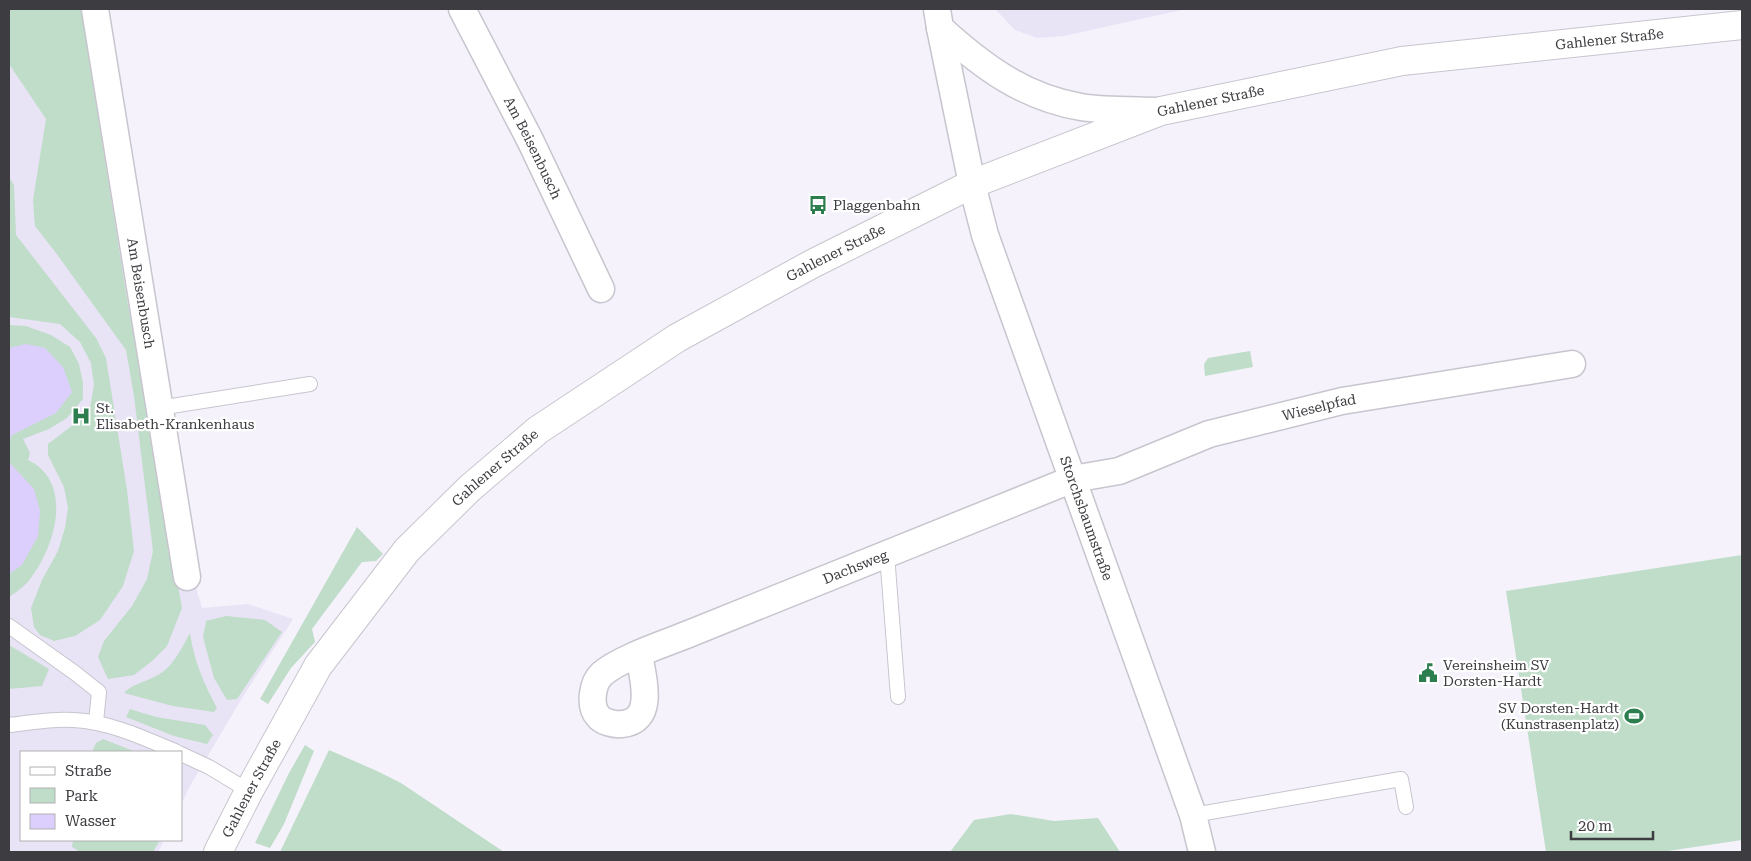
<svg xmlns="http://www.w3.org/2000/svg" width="1751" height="861" font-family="'Roboto Serif',serif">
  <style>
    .built { fill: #e8e3f5 }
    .green { fill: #bfddc8 }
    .water { fill: #ddcffd }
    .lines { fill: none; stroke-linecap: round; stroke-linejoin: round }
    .lane-casing { stroke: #c7c5ce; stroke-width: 16 }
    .street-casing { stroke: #c7c5ce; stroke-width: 29 }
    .secondary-casing { stroke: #c7c5ce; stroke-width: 30 }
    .lane { stroke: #fff; stroke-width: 14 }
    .street { stroke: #fff; stroke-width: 26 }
    .secondary { stroke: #fff; stroke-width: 28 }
    .labels { text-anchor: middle; stroke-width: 4.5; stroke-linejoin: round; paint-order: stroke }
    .street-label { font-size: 14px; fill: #3d3c40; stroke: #fff }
    .poi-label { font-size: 14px; fill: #3d3c40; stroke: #fff; text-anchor: start }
  </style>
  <rect width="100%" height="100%" fill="#f5f2fc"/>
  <path class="built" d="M 9,9 L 88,9 L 171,505 L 202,608 L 248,604 L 293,619 L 242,698 L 190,786 L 181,804 L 181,752 L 21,752 L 21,840 L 164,840 L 158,852 L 9,852 Z
    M 995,9 L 1186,9 L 1064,36 L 1037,38 L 1015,30 Z"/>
  <path class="green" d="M 9,9 L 81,9 L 126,293 L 182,608 L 167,646 L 152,661 L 134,675 L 108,679 L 98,657 L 104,641 L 132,606 L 147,579 L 153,551 L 134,396 L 126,350 L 56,253 L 35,226 L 33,200 L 46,119 L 9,64 Z
    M 9,177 L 14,185 L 16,235 L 96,338 L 106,358 L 127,490 L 134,551 L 123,586 L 100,620 L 75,636 L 54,641 L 40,635 L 34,627 L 31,608 L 42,580 L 58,551 L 65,528 L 68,508 L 64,487 L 48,455 L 48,444 L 69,428 L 90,408 L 94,385 L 91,363 L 80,342 L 60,324 L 9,317 Z
    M 9,325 L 26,326 L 51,335 L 70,347 L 79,364 L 83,383 L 83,399 L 67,418 L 49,429 L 23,439 L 30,453 L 28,460 C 76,483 54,551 27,583 C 22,588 15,593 9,597 Z
    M 1250,351 L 1253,367 L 1205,376 L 1204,364 L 1208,358 Z
    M 357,527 L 383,554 L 376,561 L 362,562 L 312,629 L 315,642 L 291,668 L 268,704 L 260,699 Z
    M 1742,555 L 1742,840 L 1661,852 L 1546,852 L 1506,591 Z
    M 226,616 L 265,620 L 282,632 L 237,699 L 227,700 L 214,678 L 203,637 L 206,621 Z
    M 190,633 C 194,661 204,684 217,708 L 214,712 L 173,706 L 124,693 C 132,684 145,682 156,676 C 173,668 181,649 190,633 Z
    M 9,645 L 49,669 L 42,686 L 9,689 Z
    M 130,709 L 156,717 L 205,725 L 213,735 L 207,744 L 174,736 L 126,717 Z
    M 103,739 L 136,752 L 137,752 L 92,752 L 96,743 Z
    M 305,745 L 314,751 L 284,824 L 270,848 L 255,843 L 289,773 Z
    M 329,750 L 377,771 L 401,783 L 504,852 L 280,852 Z
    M 1011,814 L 1054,821 L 1098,818 L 1120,852 L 950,852 L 974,820 Z
    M 73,840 L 160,840 L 153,852 L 80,852 L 72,847 Z"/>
  <path class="water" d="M 26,344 L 45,348 L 63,367 L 72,392 L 56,413 L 12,435 L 9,441 L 9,348 Z
    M 9,462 L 34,489 L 40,511 L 38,536 L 22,565 L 9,574 Z"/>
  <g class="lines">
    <g class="lane-casing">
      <path id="lane" d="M 159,408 L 310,384
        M 887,554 L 898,697
        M 9,626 L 75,673 L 99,692 L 96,722
        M 9,725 C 30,723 52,718 74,720 C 110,722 144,738 177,752
        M 181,754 L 209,767 L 249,791
        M 1193,815 L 1401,779 L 1406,807"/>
    </g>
    <g class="street-casing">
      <g id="street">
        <path id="s1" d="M 95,9 L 187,577"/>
        <path id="s2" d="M 462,9 L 530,140 L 601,289"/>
        <path id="s3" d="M 937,9 L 940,28 L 972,184 L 985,235 L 1193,815 L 1202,852"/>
        <path d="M 940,28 C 982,66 1023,97 1081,107 C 1105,111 1136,110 1161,111"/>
        <path id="s4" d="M 639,655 C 643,677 656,721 622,724 C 615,725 602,722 598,716 C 589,706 592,683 602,674 C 620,658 667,643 691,633 C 818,582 945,530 1073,479 L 1119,471 L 1209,434 L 1342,401 L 1572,364"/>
      </g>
    </g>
    <g class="secondary-casing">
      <g id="secondary">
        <path id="s5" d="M 218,852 L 249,791 L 318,666 L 407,550 L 470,488 L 538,430 L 677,338 L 812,264 L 972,184 L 1161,111 L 1402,61 L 1742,25"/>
      </g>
    </g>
    <use href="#lane" class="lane"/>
    <use href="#street" class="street"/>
    <use href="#secondary" class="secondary"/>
  </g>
  <defs>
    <g id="bus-bare" transform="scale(1.5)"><path d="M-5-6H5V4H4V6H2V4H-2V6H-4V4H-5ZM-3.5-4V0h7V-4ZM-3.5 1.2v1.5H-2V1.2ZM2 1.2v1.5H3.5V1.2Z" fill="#2c7e4f" stroke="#fff" stroke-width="2.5" paint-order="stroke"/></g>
    <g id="hospital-bare" transform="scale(1.5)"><path d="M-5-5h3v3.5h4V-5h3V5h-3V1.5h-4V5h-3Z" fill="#2c7e4f" stroke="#fff" stroke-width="2.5" paint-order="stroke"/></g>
    <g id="civic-bare" transform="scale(1.5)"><path d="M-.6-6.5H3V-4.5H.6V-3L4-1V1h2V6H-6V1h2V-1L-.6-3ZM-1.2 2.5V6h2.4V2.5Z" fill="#2c7e4f" stroke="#fff" stroke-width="2.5" paint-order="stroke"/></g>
    <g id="stadium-bare" transform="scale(1.5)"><path d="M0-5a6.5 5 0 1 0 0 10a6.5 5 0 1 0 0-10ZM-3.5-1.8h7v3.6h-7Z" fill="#2c7e4f" stroke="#fff" stroke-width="2.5" paint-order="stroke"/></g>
  </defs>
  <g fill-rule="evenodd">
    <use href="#bus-bare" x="818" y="205"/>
    <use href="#hospital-bare" x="81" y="416"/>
    <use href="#civic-bare" x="1428" y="673"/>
    <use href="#stadium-bare" x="1634" y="716"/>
  </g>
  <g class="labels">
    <g class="street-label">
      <text dy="5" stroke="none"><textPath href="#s5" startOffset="1692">Gahlener Straße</textPath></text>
      <text dy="5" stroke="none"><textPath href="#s5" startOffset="1288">Gahlener Straße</textPath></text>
      <text dy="5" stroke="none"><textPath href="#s2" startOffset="156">Am Beisenbusch</textPath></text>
      <text dy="5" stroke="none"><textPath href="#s5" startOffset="882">Gahlener Straße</textPath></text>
      <text dy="5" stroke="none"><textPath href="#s1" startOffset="288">Am Beisenbusch</textPath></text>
      <text dy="5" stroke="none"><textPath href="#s4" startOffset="921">Wieselpfad</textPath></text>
      <text dy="5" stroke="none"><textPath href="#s5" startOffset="478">Gahlener Straße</textPath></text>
      <text dy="5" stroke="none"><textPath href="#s3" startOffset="532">Storchsbaumstraße</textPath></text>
      <text dy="5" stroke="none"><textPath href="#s4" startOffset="429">Dachsweg</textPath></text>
      <text dy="5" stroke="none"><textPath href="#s5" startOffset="72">Gahlener Straße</textPath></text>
    </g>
    <g class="poi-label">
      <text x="833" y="210">Plaggenbahn</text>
      <text x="96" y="413">St.<tspan x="96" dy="16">Elisabeth-Krankenhaus</tspan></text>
      <text x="1443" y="670">Vereinsheim SV<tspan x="1443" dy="16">Dorsten-Hardt</tspan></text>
      <text x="1619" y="713" text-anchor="end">SV Dorsten-Hardt<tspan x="1619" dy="16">(Kunstrasenplatz)</tspan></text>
    </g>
  </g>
  <rect width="1751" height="861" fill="none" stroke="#3d3c40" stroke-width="20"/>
  <rect x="20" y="751" width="162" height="90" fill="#ffffff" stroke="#b1b1b3"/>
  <rect x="30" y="767" width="25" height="8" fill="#ffffff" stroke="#b1b1b3"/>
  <text x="65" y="776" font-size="15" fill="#3d3c40">Straße</text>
  <rect x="30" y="788" width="25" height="15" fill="#bfddc8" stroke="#b1b1b3"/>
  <text x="65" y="801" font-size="15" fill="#3d3c40">Park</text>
  <rect x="30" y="814" width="25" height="15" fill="#ddcffd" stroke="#b1b1b3"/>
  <text x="65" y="826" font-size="15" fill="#3d3c40">Wasser</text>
  <path d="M1571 831v8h82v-8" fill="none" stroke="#3d3c40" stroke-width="2.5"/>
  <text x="1578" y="831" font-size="15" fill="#3d3c40" stroke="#ffffff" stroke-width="4" paint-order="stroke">20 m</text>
</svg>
